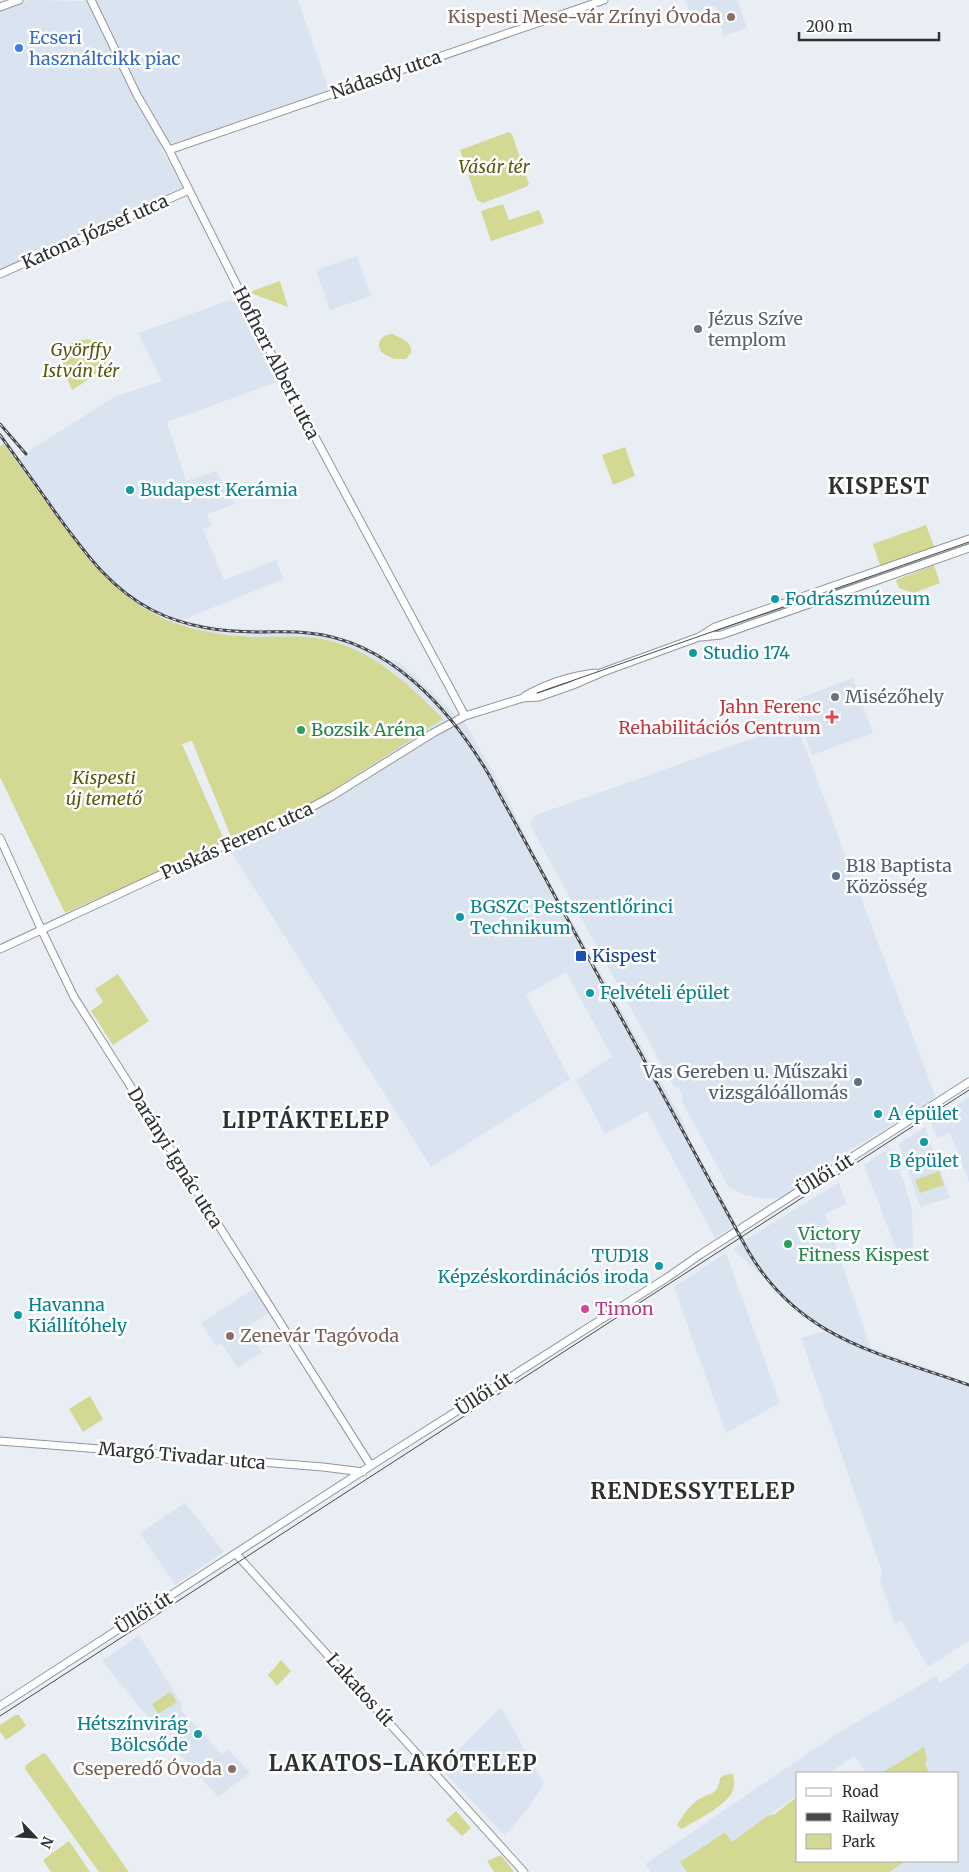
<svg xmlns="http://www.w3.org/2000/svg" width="969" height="1872" font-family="Merriweather,serif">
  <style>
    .built { fill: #dae4f1 }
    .green { fill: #d3d892 }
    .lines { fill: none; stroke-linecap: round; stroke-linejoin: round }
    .secondary-casing { stroke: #91969c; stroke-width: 9 }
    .secondary { stroke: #fff; stroke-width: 7 }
    .tram { stroke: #46484b; stroke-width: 1 }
    .rail-casing { stroke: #46484b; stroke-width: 3 }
    .rail { stroke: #fff; stroke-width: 1; stroke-dasharray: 4; stroke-linecap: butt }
    .education-dot { fill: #8d6e63; stroke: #fff; stroke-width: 2 }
    .shop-dot { fill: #3f7fe0; stroke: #fff; stroke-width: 2 }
    .worship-dot { fill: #6b7280; stroke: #fff; stroke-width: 2 }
    .culture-dot { fill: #0f9aa8; stroke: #fff; stroke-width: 2 }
    .health-dot { fill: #e0444e; stroke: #fff; stroke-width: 2 }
    .leisure-dot { fill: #2e9e5b; stroke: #fff; stroke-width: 2 }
    .service-dot { fill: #5c6f8a; stroke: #fff; stroke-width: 2 }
    .transit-dot { fill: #1a4fb4; stroke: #fff; stroke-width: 2 }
    .hotel-dot { fill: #d1479c; stroke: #fff; stroke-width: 2 }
    .labels { text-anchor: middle; stroke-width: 5; stroke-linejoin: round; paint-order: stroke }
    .education-label { font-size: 18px; fill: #785e54; stroke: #fff; text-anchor: end }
    .shop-label { font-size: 18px; fill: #366cbe; stroke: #fff; text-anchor: start }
    .street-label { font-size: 18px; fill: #2e3032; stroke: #fff }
    .park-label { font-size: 18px; font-style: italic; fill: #57590d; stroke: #fff }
    .worship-label { font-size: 18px; fill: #5b616d; stroke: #fff; text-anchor: start }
    .culture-label { font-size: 18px; fill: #0d838f; stroke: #fff; text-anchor: start }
    .health-label { font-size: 18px; fill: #be3a42; stroke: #fff; text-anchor: end }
    .leisure-label { font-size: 18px; fill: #27864d; stroke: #fff; text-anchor: start }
    .service-label { font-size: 18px; fill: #4e5e75; stroke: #fff; text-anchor: start }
    .transit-label { font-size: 18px; fill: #164399; stroke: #fff; text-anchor: start }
    .hotel-label { font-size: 18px; fill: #b23c85; stroke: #fff; text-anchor: start }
    .district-label { font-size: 22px; font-weight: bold; letter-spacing: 1px; fill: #2e3032; stroke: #fff }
  </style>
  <rect width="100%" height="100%" fill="#e9eef5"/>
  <path class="built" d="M 28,0 L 82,1 L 86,0 L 298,0 L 329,90 L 267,115 L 160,147 L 184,188 L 0,270 L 0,11 Z
    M 685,0 L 737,0 L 747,28 L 724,36 L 715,6 L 691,15 Z
    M 357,256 L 371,296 L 330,310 L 316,270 Z
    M 230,300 L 240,304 L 280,381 L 167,422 L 186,481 L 216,471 L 235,504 L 207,514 L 211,526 L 203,529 L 224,580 L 276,560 L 284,579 L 182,620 L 217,628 L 309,631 L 325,634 L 352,641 L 387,660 L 397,661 L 407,669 L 455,714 L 452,719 L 463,719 L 507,797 L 529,844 L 682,1119 L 690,1140 L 745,1240 L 839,1182 L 846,1204 L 825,1214 L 871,1348 L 969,1383 L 969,1641 L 928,1667 L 901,1621 L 895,1624 L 880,1581 L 882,1572 L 801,1338 L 824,1331 L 797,1312 L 762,1276 L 733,1249 L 741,1243 L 732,1227 L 715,1238 L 647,1111 L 605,1134 L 576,1080 L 612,1057 L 566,972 L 526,995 L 570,1079 L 431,1167 L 225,842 L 313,803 L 443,719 L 414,690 L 391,671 L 368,657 L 342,644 L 308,637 L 255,637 L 212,633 L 177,622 L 149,611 L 118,590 L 94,567 L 0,438 L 0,432 L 20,459 L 32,449 L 114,397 L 162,381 L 138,333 Z
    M 853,678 L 873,733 L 812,755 L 792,701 Z
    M 796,723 L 936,1098 L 812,1173 L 814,1176 L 780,1198 L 766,1199 L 741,1194 L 728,1186 L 681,1100 L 683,1096 L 679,1088 L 674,1087 L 530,825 L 531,821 L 536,815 Z
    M 969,1097 L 969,1182 L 950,1133 L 937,1138 L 931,1122 Z
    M 925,1127 L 950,1198 L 920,1207 L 899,1144 Z
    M 890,1148 L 903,1179 L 912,1209 L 913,1247 L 898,1254 L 864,1165 Z
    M 726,1253 L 780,1403 L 726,1433 L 674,1287 Z
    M 253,1289 L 269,1313 L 246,1328 L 262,1352 L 238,1368 L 221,1343 L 216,1346 L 201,1323 Z
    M 185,1503 L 224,1552 L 175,1585 L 140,1533 Z
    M 139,1635 L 183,1706 L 180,1709 L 222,1754 L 228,1749 L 250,1773 L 218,1797 L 156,1727 L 102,1661 Z
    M 969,1663 L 969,1872 L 891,1872 L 907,1861 L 958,1861 L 958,1773 L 866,1773 L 854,1756 L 829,1773 L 798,1773 L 798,1795 L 731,1842 L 725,1832 L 680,1862 L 687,1872 L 651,1872 L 645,1864 L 838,1733 L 936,1676 L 940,1683 Z
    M 501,1707 L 544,1784 L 528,1808 L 505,1836 L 440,1768 Z"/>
  <path class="green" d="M 509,132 L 512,134 L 529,184 L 526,187 L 483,203 L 477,200 L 460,150 Z
    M 503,204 L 509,220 L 539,210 L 544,223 L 491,241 L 481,211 Z
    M 280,281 L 288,307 L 253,294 L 252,291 Z
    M 392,334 C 402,339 412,341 411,353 L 406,359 L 394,359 L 381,352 C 376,342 381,335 392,334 Z
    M 79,340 C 86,339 96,339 102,344 C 124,361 83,383 72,390 L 55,350 Z
    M 4,444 C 21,467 38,491 55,514 C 83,553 107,586 149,611 C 181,629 219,635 254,637 C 277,637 300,635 322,639 C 371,648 410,685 443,719 L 313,803 L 232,839 L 192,741 L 182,744 L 225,842 L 65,913 L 0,777 L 0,446 Z
    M 625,447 L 635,476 L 613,485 L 602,455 Z
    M 926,525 L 935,549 L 881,568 L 873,544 Z
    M 934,565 L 940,583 L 914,593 L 899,588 L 896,580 Z
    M 118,974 L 149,1021 L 113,1045 L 91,1011 L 103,1002 L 95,989 Z
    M 939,1171 L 944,1185 L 920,1193 L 915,1180 Z
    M 90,1396 L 103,1419 L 83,1432 L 69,1409 Z
    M 281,1660 L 291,1671 L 277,1686 L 268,1675 Z
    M 170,1692 L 177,1702 L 158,1714 L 152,1704 Z
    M 15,1715 L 19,1715 L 26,1726 L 6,1740 L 0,1731 L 0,1725 Z
    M 924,1747 L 927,1759 L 925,1764 L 929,1773 L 882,1773 Z
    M 43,1753 L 46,1754 L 129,1872 L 99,1872 L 25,1769 L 26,1765 Z
    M 733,1774 C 734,1780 735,1785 733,1790 C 727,1806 696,1820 682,1829 L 677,1825 C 682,1817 688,1808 695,1802 C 708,1791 718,1798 720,1778 L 725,1775 Z
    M 798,1796 L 798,1861 L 906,1861 L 890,1872 L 687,1872 L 680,1862 L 725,1832 L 732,1842 L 767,1816 L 775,1814 Z
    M 456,1811 L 471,1828 L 462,1836 L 446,1820 Z
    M 69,1841 L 90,1872 L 51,1872 L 43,1860 Z
    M 501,1855 L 514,1872 L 494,1872 L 487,1861 Z"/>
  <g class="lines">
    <g class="secondary-casing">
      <path id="secondary" d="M 91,0 L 137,95 L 169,150 L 287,385 L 465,716
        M 0,7 L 19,0
        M 169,150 L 604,0
        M 0,274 L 189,190
        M 701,637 L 721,635 L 969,548
        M 525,696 C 546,684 571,676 595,673
        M 0,838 L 42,931 L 74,997 L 371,1466
        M 0,949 L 214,850 L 281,824 L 332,796 L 433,733 L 465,716 L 523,698 L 539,697 L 573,685 L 603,672 L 699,637 L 715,627 L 969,539
        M 0,1441 L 323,1467 L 363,1472
        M 236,1554 L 524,1872
        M 0,1706 L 375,1463 L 668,1277 L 701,1254 L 969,1082"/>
    </g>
    <use href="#secondary" class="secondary"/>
    <path class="tram" d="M 537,693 L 969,542
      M 0,1716 L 969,1090"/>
    <g class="rail-casing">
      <path id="rail" d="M 0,424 L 26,454
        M 0,435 C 18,460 37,486 55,512 C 83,550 109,588 152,610 C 187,628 224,632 262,632 C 278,632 293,631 308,633 C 389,640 450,709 489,775 L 747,1249 C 798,1339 879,1353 969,1385"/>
    </g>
    <use href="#rail" class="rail"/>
  </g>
  <g class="education-dot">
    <circle cx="731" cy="17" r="5"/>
    <circle cx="230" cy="1336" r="5"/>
    <circle cx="232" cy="1769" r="5"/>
  </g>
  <circle class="shop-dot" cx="19" cy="48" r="5"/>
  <g class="worship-dot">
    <circle cx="698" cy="329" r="5"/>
    <circle cx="835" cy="697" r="5"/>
  </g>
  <g class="culture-dot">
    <circle cx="130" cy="490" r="5"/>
    <circle cx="775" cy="599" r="5"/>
    <circle cx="693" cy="653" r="5"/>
    <circle cx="460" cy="917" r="5"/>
    <circle cx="590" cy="993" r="5"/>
    <circle cx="878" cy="1114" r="5"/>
    <circle cx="924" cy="1142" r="5"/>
    <circle cx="659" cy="1266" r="5"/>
    <circle cx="18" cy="1315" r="5"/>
    <circle cx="198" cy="1734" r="5"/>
  </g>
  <path class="health-dot" d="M829.5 709.5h5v5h5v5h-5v5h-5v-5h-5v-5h5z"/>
  <g class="leisure-dot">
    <circle cx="301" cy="730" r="5"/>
    <circle cx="788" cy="1244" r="5"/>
  </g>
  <g class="service-dot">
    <circle cx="836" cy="876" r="5"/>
    <circle cx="858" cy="1082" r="5"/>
  </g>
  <rect class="transit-dot" x="575" y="950" width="12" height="12" rx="2.5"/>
  <circle class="hotel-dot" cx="585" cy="1309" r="5"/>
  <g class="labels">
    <g class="education-label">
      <text x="721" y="23">Kispesti Mese-vár Zrínyi Óvoda</text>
      <text x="240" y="1342" text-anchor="start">Zenevár Tagóvoda</text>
      <text x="222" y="1775">Cseperedő Óvoda</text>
    </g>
    <g class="shop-label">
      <text x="29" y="44">Ecseri<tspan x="29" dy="21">használtcikk piac</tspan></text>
    </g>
    <g class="street-label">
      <text transform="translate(386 75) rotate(-19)" y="6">Nádasdy utca</text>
      <text transform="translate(95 232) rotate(-24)" y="6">Katona József utca</text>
      <text transform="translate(276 363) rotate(63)" y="6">Hofherr Albert utca</text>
      <text transform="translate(237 841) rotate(-24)" y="6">Puskás Ferenc utca</text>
      <text transform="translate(175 1158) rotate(58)" y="6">Darányi Ignác utca</text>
      <text transform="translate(825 1175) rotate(-32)" y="6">Üllői út</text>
      <text transform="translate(484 1394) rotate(-33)" y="6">Üllői út</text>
      <text transform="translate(182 1456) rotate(5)" y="6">Margó Tivadar utca</text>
      <text transform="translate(144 1613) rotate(-32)" y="6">Üllői út</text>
      <text transform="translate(360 1690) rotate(48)" y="6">Lakatos út</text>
    </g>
    <g class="park-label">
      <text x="494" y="173">Vásár tér</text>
      <text x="81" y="356">Györffy<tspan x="81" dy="21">István tér</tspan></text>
      <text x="104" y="784">Kispesti<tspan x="104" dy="21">új temető</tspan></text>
    </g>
    <g class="worship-label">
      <text x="708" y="325">Jézus Szíve<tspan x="708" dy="21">templom</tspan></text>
      <text x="845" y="703">Misézőhely</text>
    </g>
    <g class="culture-label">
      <text x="140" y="496">Budapest Kerámia</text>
      <text x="785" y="605">Fodrászmúzeum</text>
      <text x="703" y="659">Studio 174</text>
      <text x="470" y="913">BGSZC Pestszentlőrinci<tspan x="470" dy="21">Technikum</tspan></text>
      <text x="600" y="999">Felvételi épület</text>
      <text x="888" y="1120">A épület</text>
      <text x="924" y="1167" text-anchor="middle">B épület</text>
      <text x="649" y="1262" text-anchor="end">TUD18<tspan x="649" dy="21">Képzéskordinációs iroda</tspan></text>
      <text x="28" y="1311">Havanna<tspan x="28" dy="21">Kiállítóhely</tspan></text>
      <text x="188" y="1730" text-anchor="end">Hétszínvirág<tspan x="188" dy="21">Bölcsőde</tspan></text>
    </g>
    <g class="health-label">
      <text x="821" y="713">Jahn Ferenc<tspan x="821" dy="21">Rehabilitációs Centrum</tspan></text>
    </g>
    <g class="leisure-label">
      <text x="311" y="736">Bozsik Aréna</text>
      <text x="798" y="1240">Victory<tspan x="798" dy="21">Fitness Kispest</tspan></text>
    </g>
    <g class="service-label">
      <text x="846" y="872">B18 Baptista<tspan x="846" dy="21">Közösség</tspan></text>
      <text x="848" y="1078" text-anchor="end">Vas Gereben u. Műszaki<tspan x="848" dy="21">vizsgálóállomás</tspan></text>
    </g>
    <g class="transit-label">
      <text x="592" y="962">Kispest</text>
    </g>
    <g class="hotel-label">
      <text x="595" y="1315">Timon</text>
    </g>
    <g class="district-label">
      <text x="879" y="494">KISPEST</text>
      <text x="306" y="1128">LIPTÁKTELEP</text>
      <text x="693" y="1499">RENDESSYTELEP</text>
      <text x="403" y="1771">LAKATOS-LAKÓTELEP</text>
    </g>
  </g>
  <rect x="796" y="1772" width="162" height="90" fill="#ffffff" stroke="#abacad"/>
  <rect x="806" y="1788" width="25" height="8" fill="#ffffff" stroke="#abacad"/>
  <text x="842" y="1797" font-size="15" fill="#2e3032">Road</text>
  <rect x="806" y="1813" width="25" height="8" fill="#46484b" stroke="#abacad"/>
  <text x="842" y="1822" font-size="15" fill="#2e3032">Railway</text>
  <rect x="806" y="1834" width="25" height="15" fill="#d3d892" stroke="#abacad"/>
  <text x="842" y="1847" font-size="15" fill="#2e3032">Park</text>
  <g transform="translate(35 1837) rotate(115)" stroke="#ffffff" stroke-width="4" paint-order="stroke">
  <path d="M0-4L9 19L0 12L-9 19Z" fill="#2e3032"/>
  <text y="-8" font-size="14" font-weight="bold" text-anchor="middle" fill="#2e3032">N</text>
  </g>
  <path d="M799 32v8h140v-8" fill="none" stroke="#2e3032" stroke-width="2.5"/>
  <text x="806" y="32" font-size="15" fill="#2e3032" stroke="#ffffff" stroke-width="4" paint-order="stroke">200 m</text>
</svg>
